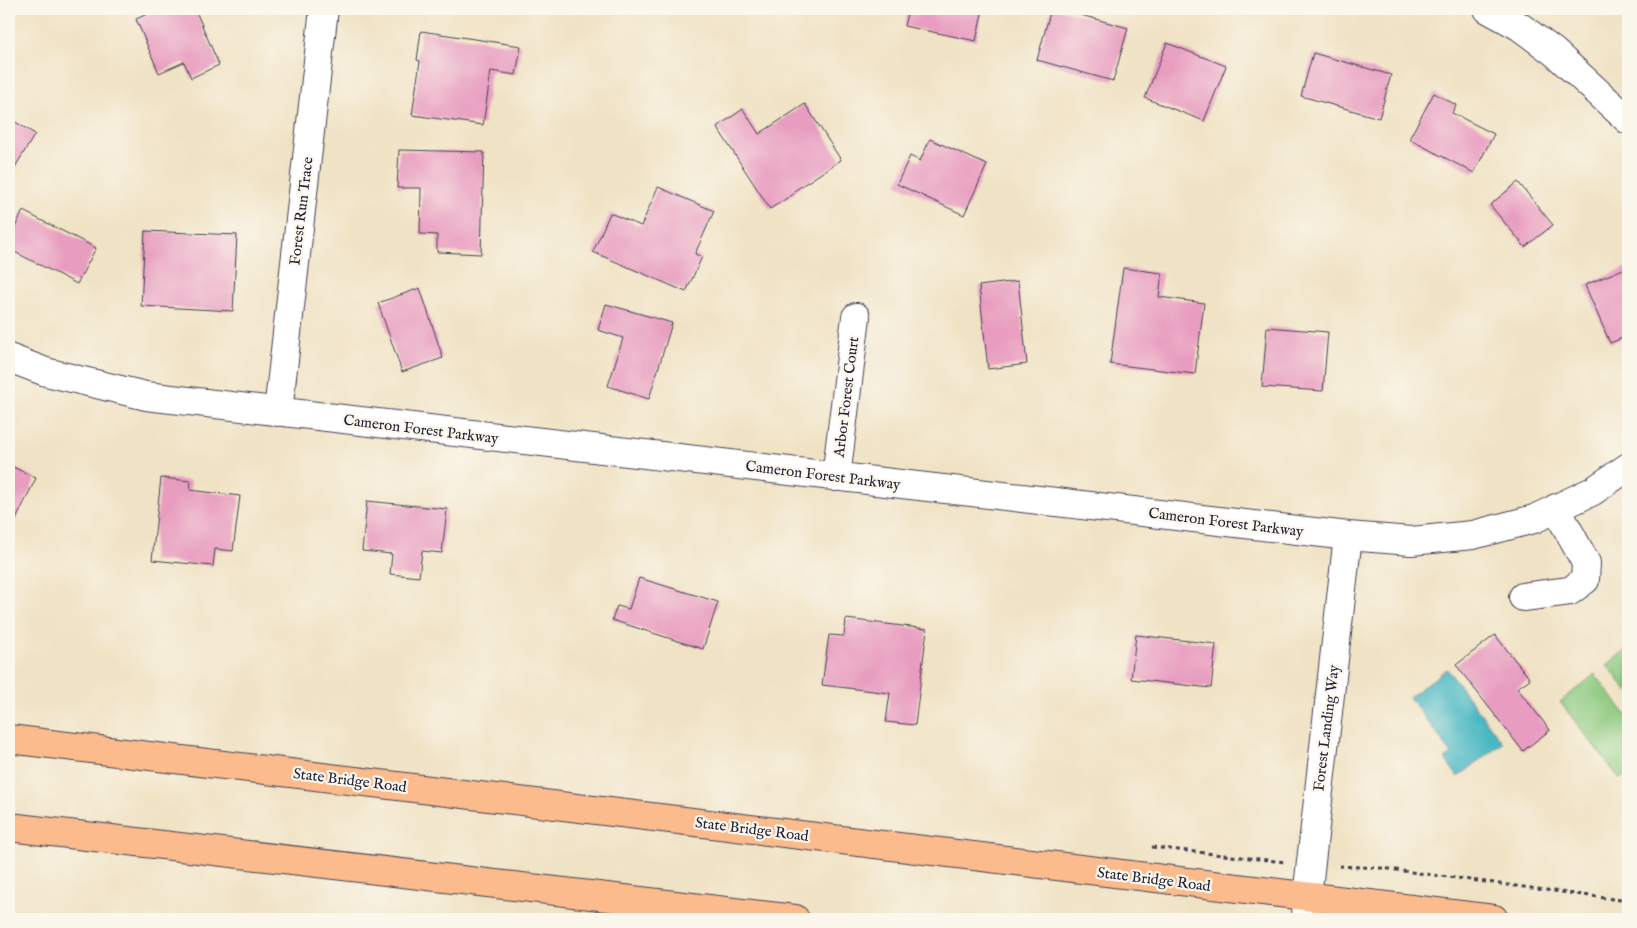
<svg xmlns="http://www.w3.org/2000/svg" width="1637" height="928" font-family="'IM FELL English',serif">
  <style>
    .green { fill: #8cc97f; stroke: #57765d }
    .water { fill: #4ab8c3; stroke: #366d7f }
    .building { fill: #e89dc0 }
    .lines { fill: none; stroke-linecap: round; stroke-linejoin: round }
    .minor-casing { stroke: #413f50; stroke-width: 30 }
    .highway-casing { stroke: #413f50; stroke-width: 30 }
    .path { stroke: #413f50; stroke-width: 3; stroke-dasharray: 4 4; stroke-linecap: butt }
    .minor { stroke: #fff; stroke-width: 28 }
    .highway { stroke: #fbbb8c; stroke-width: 28 }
    .labels { text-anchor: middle; stroke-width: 4.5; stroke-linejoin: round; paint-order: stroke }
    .street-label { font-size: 15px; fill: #22223b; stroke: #fbf7ec }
  </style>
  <rect width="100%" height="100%" fill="#fbf7ec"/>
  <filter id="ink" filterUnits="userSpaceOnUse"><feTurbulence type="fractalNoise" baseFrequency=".02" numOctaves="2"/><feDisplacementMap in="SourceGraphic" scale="10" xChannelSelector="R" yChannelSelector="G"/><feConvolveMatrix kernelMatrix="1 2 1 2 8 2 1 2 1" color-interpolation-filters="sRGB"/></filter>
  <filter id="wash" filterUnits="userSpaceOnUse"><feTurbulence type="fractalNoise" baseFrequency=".0096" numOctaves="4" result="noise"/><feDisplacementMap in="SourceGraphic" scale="20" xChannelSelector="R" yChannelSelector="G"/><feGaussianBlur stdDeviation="1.12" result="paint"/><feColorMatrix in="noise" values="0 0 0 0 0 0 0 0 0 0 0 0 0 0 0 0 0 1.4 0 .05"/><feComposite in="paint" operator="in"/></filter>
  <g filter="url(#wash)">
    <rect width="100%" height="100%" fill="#f0e2c4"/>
    <path class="green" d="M 1628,648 L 1628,692 L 1607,665 Z
      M 1595,674 L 1628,718 L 1628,773 L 1620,779 L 1560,702 Z"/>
    <path class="water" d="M 1447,669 L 1503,743 L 1458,777 L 1445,759 L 1452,754 L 1409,697 Z"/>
    <g id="blocks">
      <path class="building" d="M 159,9 L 195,9 L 219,65 L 191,78 L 184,62 L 159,73 L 136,19 Z
        M 908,9 L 983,9 L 976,41 L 904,26 Z
        M 1051,9 L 1059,9 L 1128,28 L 1113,81 L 1037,60 Z
        M 421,31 L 521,46 L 516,75 L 491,71 L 483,125 L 412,115 L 420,61 L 417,60 Z
        M 1167,43 L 1226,66 L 1204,121 L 1145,98 Z
        M 1313,53 L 1391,75 L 1379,118 L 1301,96 Z
        M 1434,93 L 1456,105 L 1452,113 L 1494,134 L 1474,173 L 1409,139 Z
        M 805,104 L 841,160 L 794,191 L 795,193 L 770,209 L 717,127 L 743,109 L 759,134 Z
        M 9,118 L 35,134 L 9,177 Z
        M 930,139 L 987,165 L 964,215 L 897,184 L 910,156 L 920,161 Z
        M 399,150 L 484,152 L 481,254 L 437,252 L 437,235 L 420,234 L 421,188 L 397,188 Z
        M 1518,182 L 1553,225 L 1525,247 L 1490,205 Z
        M 658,187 L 714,211 L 695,254 L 702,257 L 686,292 L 593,252 L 610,213 L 641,226 Z
        M 23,211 L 96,248 L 77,284 L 9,249 L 9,239 Z
        M 145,231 L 237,235 L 233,311 L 141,306 Z
        M 1628,267 L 1628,336 L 1610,343 L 1585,285 Z
        M 1123,268 L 1162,273 L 1159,297 L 1204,303 L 1195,374 L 1110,364 Z
        M 1018,281 L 1027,364 L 988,369 L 979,286 Z
        M 420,288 L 443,358 L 402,372 L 378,303 Z
        M 606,304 L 672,323 L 649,399 L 608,386 L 623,338 L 598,330 Z
        M 1267,327 L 1328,332 L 1323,391 L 1262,387 Z
        M 9,465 L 36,478 L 9,534 Z
        M 161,478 L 191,481 L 190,490 L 240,496 L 233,551 L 215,549 L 213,566 L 152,560 Z
        M 367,501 L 447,509 L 442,553 L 422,551 L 419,577 L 390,574 L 392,554 L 362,551 Z
        M 639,578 L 718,602 L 703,649 L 612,620 L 617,606 L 629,609 Z
        M 846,619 L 927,629 L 915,725 L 886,722 L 890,693 L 822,685 L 829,635 L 844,636 Z
        M 1136,635 L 1216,644 L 1211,688 L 1131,679 Z
        M 1495,635 L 1530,679 L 1517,688 L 1550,730 L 1523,751 L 1456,665 Z"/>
    </g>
  </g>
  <g filter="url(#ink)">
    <use href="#blocks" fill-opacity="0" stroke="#413f50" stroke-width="1"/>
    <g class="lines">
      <g class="minor-casing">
        <path id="minor" d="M 1488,9 L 1519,26 L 1554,52 L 1628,120
          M 9,358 L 46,372 L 146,396 L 1348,536 L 1411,541 L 1473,535 L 1534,519 L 1593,491 L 1628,467
          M 278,412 L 324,9
          M 836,477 L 856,317
          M 1523,597 L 1570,591 L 1585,580 L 1586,563 L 1556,508
          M 1306,919 L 1307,897 L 1348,536"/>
      </g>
      <g class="highway-casing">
        <path id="highway" d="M 9,739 L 1494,919
          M 9,827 L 795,919"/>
      </g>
      <path class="path" d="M 1152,847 L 1285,862
        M 1339,866 L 1381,868 L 1628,901"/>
      <use href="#minor" class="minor"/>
      <use href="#highway" class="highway"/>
    </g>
  </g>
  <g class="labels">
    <g class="street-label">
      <text transform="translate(301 211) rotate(-83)" y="5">Forest Run Trace</text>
      <text transform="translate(846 397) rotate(-83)" y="5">Arbor Forest Court</text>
      <text transform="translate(421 429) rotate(7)" y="5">Cameron Forest Parkway</text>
      <text transform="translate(823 475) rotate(7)" y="5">Cameron Forest Parkway</text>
      <text transform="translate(1226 522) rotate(7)" y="5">Cameron Forest Parkway</text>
      <text transform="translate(1326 728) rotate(-83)" y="5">Forest Landing Way</text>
      <text transform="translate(350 780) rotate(7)" y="5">State Bridge Road</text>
      <text transform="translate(752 829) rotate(7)" y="5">State Bridge Road</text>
      <text transform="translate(1154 879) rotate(7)" y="5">State Bridge Road</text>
    </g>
  </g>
  <rect width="1637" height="928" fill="none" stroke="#fbf7ec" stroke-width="30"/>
</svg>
